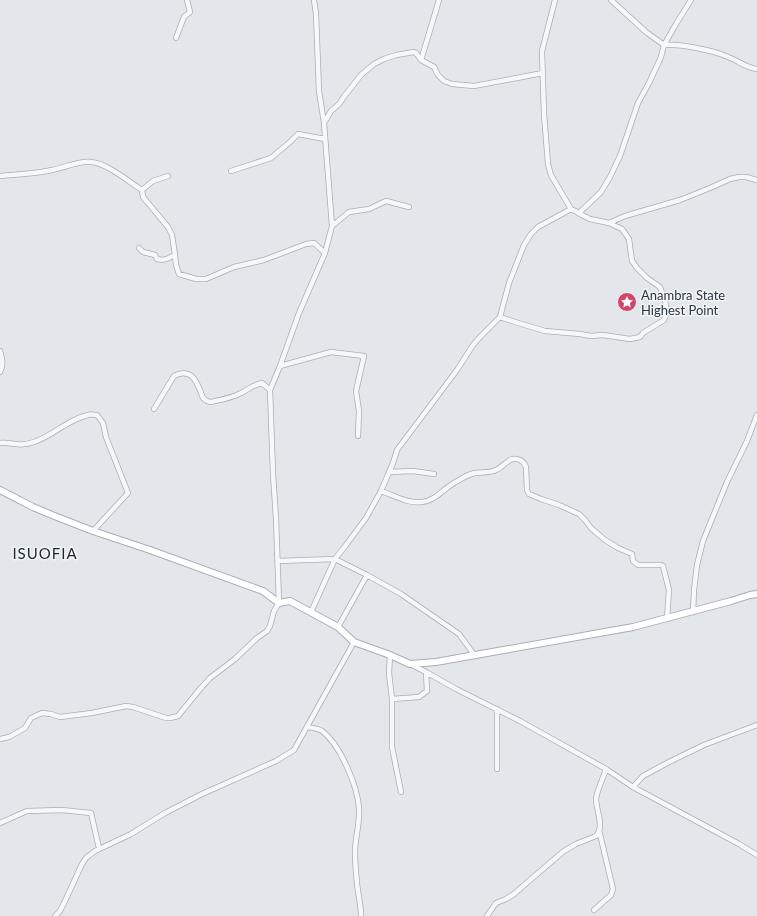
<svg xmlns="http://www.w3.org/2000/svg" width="757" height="916" font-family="Lato,sans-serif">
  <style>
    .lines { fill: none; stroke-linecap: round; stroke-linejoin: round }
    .minor-casing { stroke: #a8aeb6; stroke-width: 6 }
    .secondary-casing { stroke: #a8aeb6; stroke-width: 8 }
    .minor { stroke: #f6f7f9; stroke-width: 4.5 }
    .secondary { stroke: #fff; stroke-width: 6 }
    .labels { text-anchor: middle; stroke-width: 3; stroke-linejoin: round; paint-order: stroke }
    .poi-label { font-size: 13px; fill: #2a3644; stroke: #f2f5f8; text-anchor: start }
    .quarter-label { font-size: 15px; letter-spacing: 1px; fill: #1c2735; stroke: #f2f5f8 }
  </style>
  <rect width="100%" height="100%" fill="#e3e7eb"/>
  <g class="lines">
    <g class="minor-casing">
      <path id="minor" d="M 555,0 L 542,51 L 544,114 L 548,164 L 551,175 L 571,209
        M 611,0 L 646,32 L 664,45 C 680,44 713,50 728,57 C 739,61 746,68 757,69
        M 176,38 L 184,17 L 190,12 L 187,0
        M 421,60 L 439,0
        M 324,123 L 331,111 L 340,103 L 343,98 L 361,75 L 374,64 L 384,59 L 396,55 L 414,52 L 416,53 L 421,60 L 434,67 L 438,75 L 444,81 L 452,84 L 474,86 L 543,73
        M 231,171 L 271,158 L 290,142 L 298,134 L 325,139
        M 0,176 C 17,174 35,174 52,170 C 63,168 81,160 91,162 C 107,163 129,182 142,190 L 143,197 L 168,227 L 172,235 L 175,255
        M 142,190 L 153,181 L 168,176
        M 578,213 L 590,219 L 609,223 L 625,216 L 680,200 L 710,188 L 730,179 L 739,177 L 746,177 L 757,180
        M 332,226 L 349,212 L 369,209 L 386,201 L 409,207
        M 139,248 L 143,252 L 155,255 L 157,259 C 166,261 168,258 175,255 L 176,265 L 179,274 L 196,279 L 206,279 L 234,267 L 264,260 L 306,244 L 314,243 L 325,253
        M 500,317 L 515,322 L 545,331 L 580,334 L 591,336 L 603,335 L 630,339 L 640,337 L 643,333 L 664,320 L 666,315 L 667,311 L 665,301 L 660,287 L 647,278 L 637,268 L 632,261 L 629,239 L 622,229 L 609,223
        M 0,351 C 2,358 4,365 0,372
        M 280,366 L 331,352 L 364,356 L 356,391 L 359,411 L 358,436
        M 154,409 L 174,376 C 193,366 198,385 203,398 C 206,401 208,402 211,402 C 220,400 231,398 239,394 C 248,390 252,385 262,383 L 270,390
        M 0,443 C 6,442 10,444 16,444 C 22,445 28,444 34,442 C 53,436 68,419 88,415 C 90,414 94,415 97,415 L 103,423 L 106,437 L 128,493 L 93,531
        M 389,472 L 413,471 L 434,474
        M 381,491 C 394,495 407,504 422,502 C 433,501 440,493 448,487 C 452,484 457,481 461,479 C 465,476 471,474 475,473 C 482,472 490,473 496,470 C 505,466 510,455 520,460 C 524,462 525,464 526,467 L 527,490 L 529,494 L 541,499 L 559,505 L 579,514 L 585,520 L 591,528 L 605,540 L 618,548 L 632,554 L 633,561 L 638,565 L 661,565 L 663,566 L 669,590 L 667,619
        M 278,561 L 335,559 L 367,575 L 401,594 L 459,634 L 475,656
        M 311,612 L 335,559 L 346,545 L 366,518 L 381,491 L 393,463 L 397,450 L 457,370 L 473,345 L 481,336 L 500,317 L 509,283 L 524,245 L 531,234 L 538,227 L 571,209 L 579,213 L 601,192 L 610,177 L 620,156 L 638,103 L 649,83 L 661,57 L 664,45 L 676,24 L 691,0
        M 693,612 L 694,590 L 697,565 L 703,541 L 727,482 L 747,441 L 757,415
        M 338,627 L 367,575
        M 390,655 L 389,673 L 392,699 L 392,747 L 401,792
        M 410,664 L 426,672 L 456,689 L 520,721 L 606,769 L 633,787 L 739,844 L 757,855
        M 392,699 L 419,697 L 427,691 L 426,672
        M 497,709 L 497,769
        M 307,727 C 312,728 318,728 322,731 C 340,744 358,787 359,809 C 360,824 355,838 355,852 C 355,862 356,873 357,883 C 358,894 361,905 361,916
        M 0,739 L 9,737 L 25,728 L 31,718 L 42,713 L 51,714 L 60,717 L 92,713 L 126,706 L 133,707 L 166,718 L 170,718 L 178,716 L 200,689 L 210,678 L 235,659 L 257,638 L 267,631 L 270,626 L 274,611 L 279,603 L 276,518 L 273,474 L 270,390 L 280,366 L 299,313 L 325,253 L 332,226 L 324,123 L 319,91 L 316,14 L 314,0
        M 633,787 L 643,776 L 669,762 L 704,745 L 733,734 L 757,725
        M 0,823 L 27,811 L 62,810 L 91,813 L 99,848
        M 594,910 L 611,895 L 613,889 L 599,830
        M 55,916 L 60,911 L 65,901 L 82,864 L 86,858 L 95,851 L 131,834 L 165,813 L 202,794 L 276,761 L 294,750 L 354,642
        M 487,916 L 496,903 L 506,899 L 514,894 L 530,880 L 564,851 L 576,844 L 596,836 C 605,827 596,810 596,799 C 597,790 603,779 606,769"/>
    </g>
    <g class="secondary-casing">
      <path id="secondary" d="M 0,490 L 33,507 L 52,515 L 93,531 L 150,550 L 263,591 L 279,603 L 290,601 L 338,627 L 354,642 L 390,655 L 410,664 L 436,662 L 633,627 L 731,601 L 750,595 L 757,594"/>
    </g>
    <use href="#minor" class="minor"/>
    <use href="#secondary" class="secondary"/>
  </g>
  <defs>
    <g id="sight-disc" transform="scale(1)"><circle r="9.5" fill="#d24667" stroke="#f2f5f8"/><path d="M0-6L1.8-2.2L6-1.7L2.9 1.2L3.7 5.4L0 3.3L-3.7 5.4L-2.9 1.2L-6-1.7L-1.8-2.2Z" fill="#fff"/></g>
  </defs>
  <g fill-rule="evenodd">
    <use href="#sight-disc" x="627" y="302"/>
  </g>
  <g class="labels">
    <g class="poi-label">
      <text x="641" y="300">Anambra State<tspan x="641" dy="15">Highest Point</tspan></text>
    </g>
    <g class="quarter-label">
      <text x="45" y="559">ISUOFIA</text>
    </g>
  </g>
</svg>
